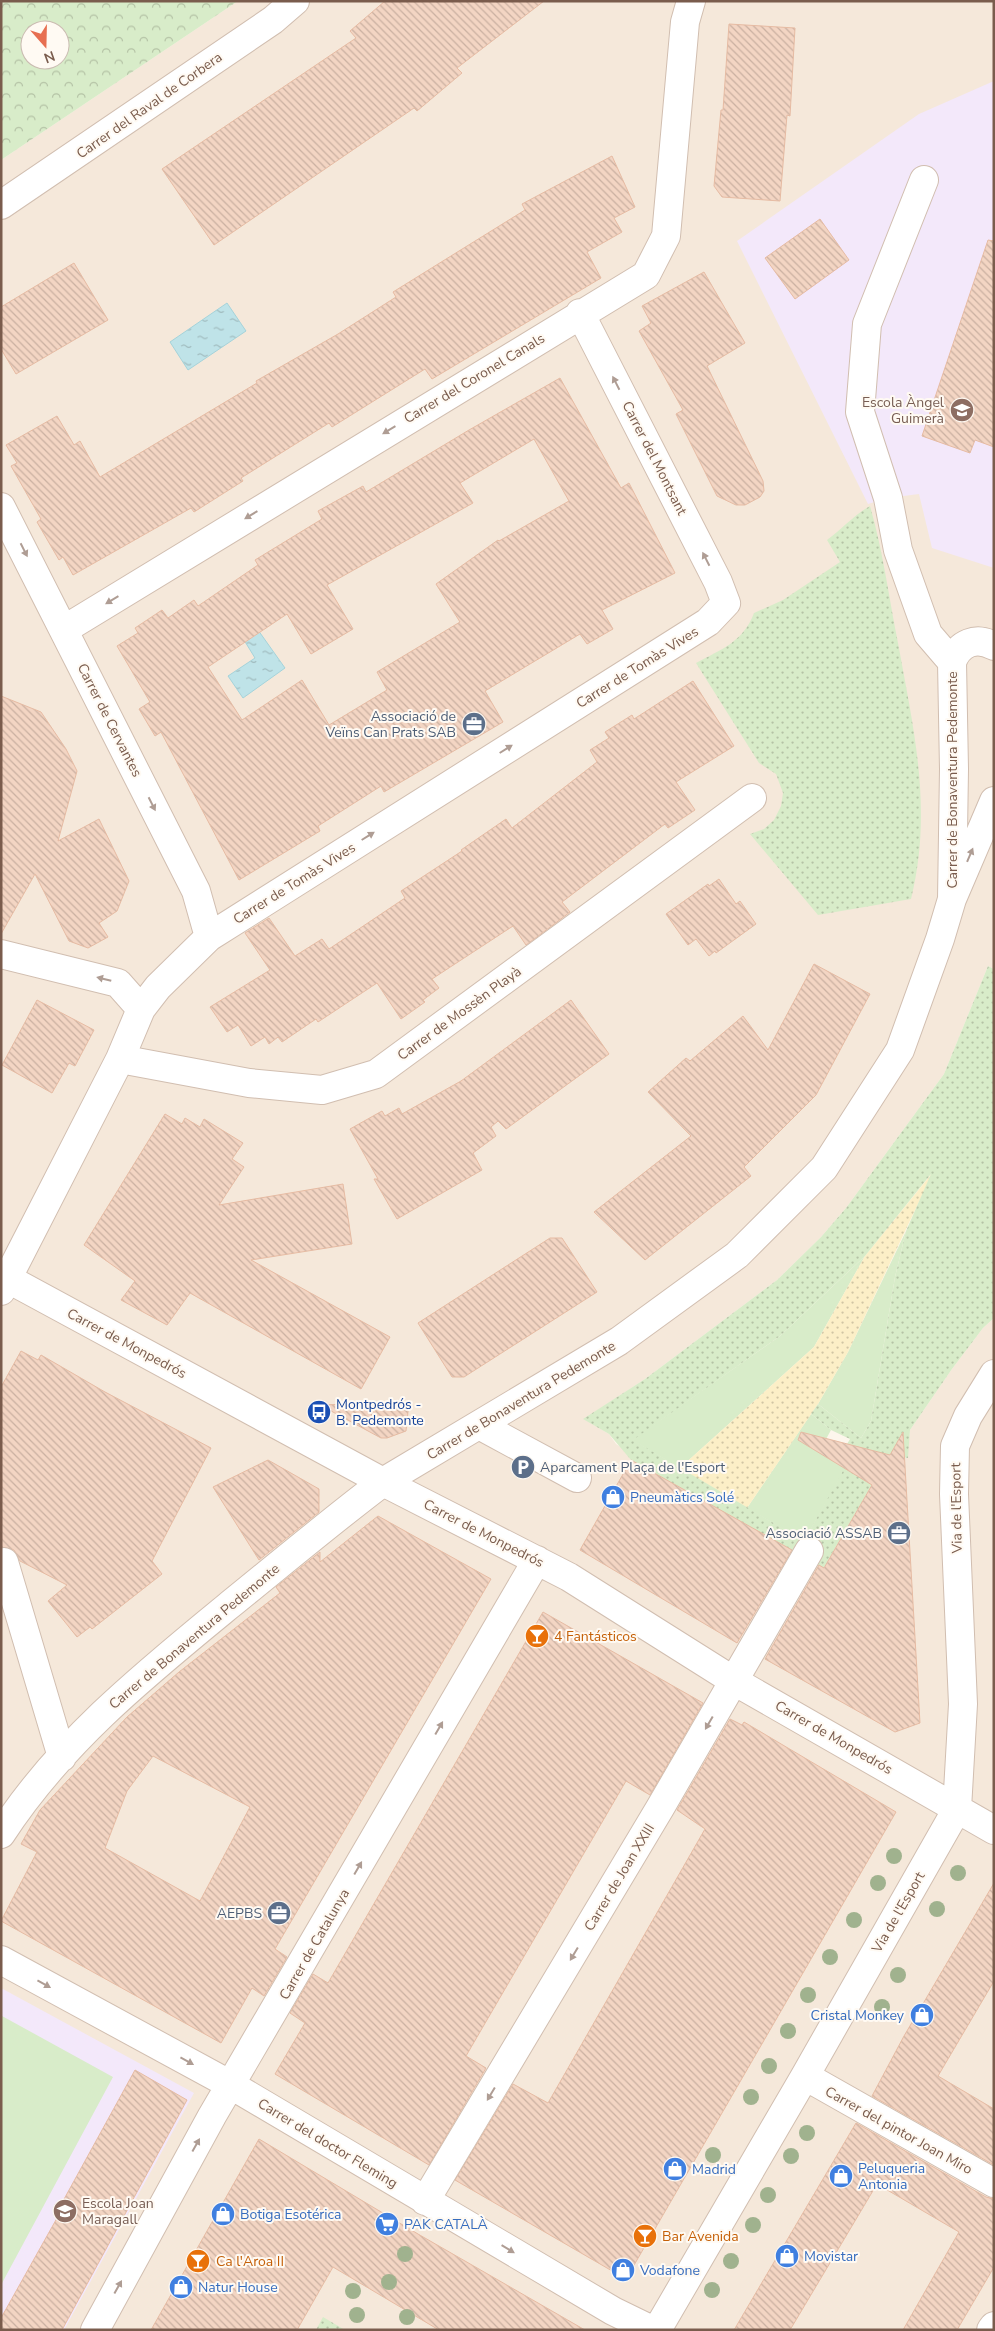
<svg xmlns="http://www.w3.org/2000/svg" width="995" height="2331" font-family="'Nunito Sans',sans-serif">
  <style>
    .residential { fill: #f5e8da }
    .education { fill: #f3e8fa }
    .grass { fill: #d8ecc9 }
    .forest { fill: url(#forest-crowns); fill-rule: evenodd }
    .sand { fill: url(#sand-dots) }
    .park { fill: url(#park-dots); fill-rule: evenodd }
    .water { fill: url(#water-ripples); stroke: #a5d3da }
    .building { fill: url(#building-back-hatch); stroke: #e6bba3; fill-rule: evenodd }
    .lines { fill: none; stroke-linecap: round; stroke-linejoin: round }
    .minor-casing { stroke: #d1beb0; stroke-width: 30 }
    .minor { stroke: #fff; stroke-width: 28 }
    .tree { fill: #a0b28e }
    .oneway { fill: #af9d94 }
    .labels { text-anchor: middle; stroke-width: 4; stroke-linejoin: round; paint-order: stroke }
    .street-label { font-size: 14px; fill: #7a5c4d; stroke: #fffaf3 }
    .education-label { font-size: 14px; fill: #785e54; stroke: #fffaf3; text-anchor: end }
    .service-label { font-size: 14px; fill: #4e5e75; stroke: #fffaf3; text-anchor: end }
    .transit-label { font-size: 14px; fill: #164399; stroke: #fffaf3; text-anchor: start }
    .shop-label { font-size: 14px; fill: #366cbe; stroke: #fffaf3; text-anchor: start }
    .food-label { font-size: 14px; fill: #c56008; stroke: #fffaf3; text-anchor: start }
  </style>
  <defs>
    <pattern id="forest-crowns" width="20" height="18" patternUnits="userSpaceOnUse" patternTransform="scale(1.25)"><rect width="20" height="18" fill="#d8ecc9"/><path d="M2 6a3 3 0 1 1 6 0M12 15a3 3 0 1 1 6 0" fill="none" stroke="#b4c2a5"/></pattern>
    <pattern id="sand-dots" width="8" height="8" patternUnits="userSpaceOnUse" patternTransform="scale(1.25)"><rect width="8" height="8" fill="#fcefc7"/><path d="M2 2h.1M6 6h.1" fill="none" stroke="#d1c5a4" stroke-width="1.8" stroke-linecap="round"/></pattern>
    <pattern id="park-dots" width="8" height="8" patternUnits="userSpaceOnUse" patternTransform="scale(1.25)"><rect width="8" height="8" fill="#d8ecc9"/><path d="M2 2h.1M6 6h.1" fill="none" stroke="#b4c2a5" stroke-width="1.8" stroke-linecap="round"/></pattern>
    <pattern id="water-ripples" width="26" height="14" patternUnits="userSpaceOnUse" patternTransform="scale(1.25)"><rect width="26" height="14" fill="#bfe3e8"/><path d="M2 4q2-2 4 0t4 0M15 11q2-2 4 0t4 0" fill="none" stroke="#a0bbbe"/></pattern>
    <pattern id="building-back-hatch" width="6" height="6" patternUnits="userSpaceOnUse" patternTransform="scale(1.25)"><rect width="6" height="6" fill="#f3d5c3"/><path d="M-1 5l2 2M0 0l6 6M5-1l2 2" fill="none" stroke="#cab0a1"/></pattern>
  </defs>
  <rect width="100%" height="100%" fill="#fdf6ec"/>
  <path class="residential" d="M 238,1 L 994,1 L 994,969 L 988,966 L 944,1074 L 846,1208 L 821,1237 L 777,1280 L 645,1379 L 584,1419 L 609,1434 L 616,1444 L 759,1532 L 889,1455 L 907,1458 L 910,1430 L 952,1369 L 983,1328 L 994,1318 L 994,2330 L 1,2330 L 1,160 Z"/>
  <path class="education" d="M 994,81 L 994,568 L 932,548 L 919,494 L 888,498 L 868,504 L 737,241 L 919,114 Z
    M 1,1988 L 194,2093 L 64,2330 L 1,2330 Z"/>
  <path class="grass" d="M 906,1231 L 895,1277 L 871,1421 L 861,1438 L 818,1404 L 848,1352 Z
    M 865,1256 L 814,1347 L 680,1468 L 632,1440 L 780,1336 Z
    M 811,1414 L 831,1430 L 819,1452 L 849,1462 L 804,1541 L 747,1508 Z
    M 2,2016 L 113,2077 L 1,2285 L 1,2018 Z"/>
  <path class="forest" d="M 1,1 L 238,1 L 1,160 ZM 30,30 L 60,30 L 60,60 L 30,60 Z"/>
  <path class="sand" d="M 933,1172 L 848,1352 L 818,1404 L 747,1508 L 680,1468 L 814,1347 L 865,1256 Z"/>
  <path class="park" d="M 870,506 C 883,551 889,598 898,643 C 914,731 933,810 911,899 L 818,915 L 750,834 L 764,829 L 774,820 L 781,806 L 783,793 L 776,774 L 759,763 L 696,663 C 722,649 743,642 754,613 L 783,600 L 840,562 L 827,540 C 842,529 854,515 870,506 Z
    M 988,966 L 994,969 L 994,1318 L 983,1328 L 952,1369 L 910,1430 L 908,1458 L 889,1455 L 823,1569 L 631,1460 L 609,1434 L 583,1419 L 645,1379 L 777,1280 L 821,1237 L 846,1208 L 944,1074 ZM 931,1174 L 906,1231 L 895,1277 L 871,1421 L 861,1438 L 818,1404 L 811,1414 L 831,1430 L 850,1439 L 840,1456 L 848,1462 L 804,1541 L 633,1440 L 780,1336 L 865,1256 Z
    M 323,2317 L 345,2330 L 316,2330 Z"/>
  <path class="water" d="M 227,303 L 246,331 L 188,370 L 170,342 Z
    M 258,630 L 285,668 L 243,698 L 228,676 L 255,658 L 244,640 Z"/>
  <path class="building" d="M 385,1 L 544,1 L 457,68 L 462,73 L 417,111 L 414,108 L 214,245 L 162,169 L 356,38 L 350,31 Z
    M 729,24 L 795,28 L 790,116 L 787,115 L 780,201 L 722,197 L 714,186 L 721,110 L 723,110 Z
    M 612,156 L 635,207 L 614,218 L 622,232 L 587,252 L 601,278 L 432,379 L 425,369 L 332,427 L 329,423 L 241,478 L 243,481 L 194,512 L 191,508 L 73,575 L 63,557 L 59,560 L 37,522 L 41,519 L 11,466 L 17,463 L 6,445 L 57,416 L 74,445 L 80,441 L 100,477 L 257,383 L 256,381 L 338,334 L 396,297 L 393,292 L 525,210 L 522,204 Z
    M 820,219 L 849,260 L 795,299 L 765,258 Z
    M 988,240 L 994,241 L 994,447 L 975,440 L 970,453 L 922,436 Z
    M 74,263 L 108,320 L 16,374 L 1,349 L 1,307 Z
    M 704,272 L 745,343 L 707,366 L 763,481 L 764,491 L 760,497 L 745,505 L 736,505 L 717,496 L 676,414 L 683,410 L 639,331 L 651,323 L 642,306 Z
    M 560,378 L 621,488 L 629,483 L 675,573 L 602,610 L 613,629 L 587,644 L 580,634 L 485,691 L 503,722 L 384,792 L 381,786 L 318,826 L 320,831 L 239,880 L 161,732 L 155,736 L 139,709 L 150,702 L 117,646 L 138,633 L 135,628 L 162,610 L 168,618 L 194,600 L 198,606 L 258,565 L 255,560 L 322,519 L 318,511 L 363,486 L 366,492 L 469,430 ZM 534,439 L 569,501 L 499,541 L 498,540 L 436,584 L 460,622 L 377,672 L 387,690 L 329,725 L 302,680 L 242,720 L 208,667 L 287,614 L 311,654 L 353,629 L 327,585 L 473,503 L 460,483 Z
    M 693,681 L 734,746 L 676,782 L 695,810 L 668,828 L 665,824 L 562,902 L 570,912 L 553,925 L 526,945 L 513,926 L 432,979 L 439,988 L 423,1000 L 425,1002 L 401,1019 L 377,983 L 318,1022 L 316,1019 L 282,1042 L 278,1037 L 269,1044 L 265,1037 L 251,1046 L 238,1025 L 227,1032 L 210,1007 L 270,970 L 245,933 L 269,918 L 295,956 L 322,939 L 329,949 L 405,898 L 401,891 L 462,851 L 461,850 L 506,819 L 512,828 L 597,762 L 590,750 L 609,738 L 605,732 L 632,715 L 634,719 Z
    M 1,696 L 41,712 L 66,749 L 77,771 L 58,841 L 99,819 L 129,881 L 117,911 L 99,923 L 108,937 L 88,948 L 69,941 L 35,874 L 1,934 Z
    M 719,879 L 736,904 L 740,901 L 756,924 L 716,953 L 715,951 L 709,956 L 696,939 L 688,945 L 666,914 L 708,884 L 709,886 Z
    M 814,964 L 870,994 L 816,1095 L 744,1167 L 751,1176 L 645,1260 L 594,1212 L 691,1136 L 648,1092 L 686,1058 L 690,1061 L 743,1016 L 768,1050 Z
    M 37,1000 L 94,1030 L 75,1066 L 69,1063 L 52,1093 L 2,1065 Z
    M 571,1000 L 609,1054 L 506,1129 L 498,1121 L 491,1127 L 496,1136 L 473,1153 L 482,1170 L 397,1219 L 374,1179 L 378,1179 L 350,1129 L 382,1111 L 385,1116 L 399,1108 L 402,1114 L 461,1081 Z
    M 165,1114 L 182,1124 L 185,1118 L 200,1127 L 204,1119 L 243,1143 L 232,1159 L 244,1167 L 219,1205 L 343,1184 L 352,1244 L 251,1260 L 390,1337 L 361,1389 L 190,1293 L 167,1325 L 121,1300 L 135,1281 L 84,1245 Z
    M 550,1238 L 562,1238 L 597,1292 L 464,1377 L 452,1377 L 418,1323 Z
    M 21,1351 L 38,1360 L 41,1355 L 105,1392 L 211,1448 L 152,1561 L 162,1574 L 92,1629 L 90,1627 L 77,1637 L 48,1601 L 67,1585 L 20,1561 L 14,1550 L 1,1547 L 1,1387 Z
    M 409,1402 L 406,1431 L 387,1438 L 381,1438 L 320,1405 Z
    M 801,1432 L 890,1455 L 903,1432 L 920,1723 L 895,1732 L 765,1659 L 819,1565 L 824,1568 L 872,1485 L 798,1440 Z
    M 268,1460 L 319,1489 L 319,1512 L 259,1560 L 213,1487 Z
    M 631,1460 L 792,1550 L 737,1643 L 580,1550 Z
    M 378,1516 L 491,1579 L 275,1949 L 287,1957 L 264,1996 L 252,1988 L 221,2043 L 1,1921 L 37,1852 L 21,1844 L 40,1810 L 127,1717 L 179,1672 L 280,1593 L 276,1587 L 320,1552 L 320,1562 ZM 153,1756 L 250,1807 L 200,1901 L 105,1848 L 127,1791 Z
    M 543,1612 L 703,1703 L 650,1795 L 626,1781 L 466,2056 L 486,2068 L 429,2165 L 275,2074 L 305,2023 L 290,2013 L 313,1974 L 328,1983 Z
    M 730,1719 L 742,1725 L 744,1722 L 896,1812 L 626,2279 L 455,2180 L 513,2084 L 548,2103 L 705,1829 L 677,1810 Z
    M 994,1883 L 994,1981 L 938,2076 L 994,2109 L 994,2165 L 872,2096 L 904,2036 Z
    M 135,2070 L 187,2100 L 62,2330 L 1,2330 L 1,2318 L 66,2202 L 63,2201 Z
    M 856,2123 L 986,2197 L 994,2199 L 994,2267 L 957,2330 L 903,2330 L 959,2232 L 877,2184 L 790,2330 L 734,2330 Z
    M 259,2139 L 418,2234 L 585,2330 L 439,2330 L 333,2267 L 297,2330 L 151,2330 Z"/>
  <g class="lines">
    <g class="minor-casing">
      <path id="minor" d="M 924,180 L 867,324 L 860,412 L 888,498 L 898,550 L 928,634 L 952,662
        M 1,205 L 273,20 L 295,1
        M 1,507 L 196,891 L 209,937
        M 65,629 L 646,275 L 666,236 L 685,22 L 691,1
        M 994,646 C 976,636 959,643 952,662 L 954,769 L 952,899 L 994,801
        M 1,954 L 118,983 L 141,1009
        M 120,1059 L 249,1083 L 322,1090 L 376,1074 L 752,798
        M 1,1275 L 383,1482 L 569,1577 L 734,1681 L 994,1830
        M 1,1291 L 120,1059 L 141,1009 L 158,987 L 209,937 L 708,622 L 726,603 L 718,582 L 580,313
        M 479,1425 L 577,1478
        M 4,1562 L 62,1757
        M 1,1834 C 60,1743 144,1675 227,1607 C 279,1565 330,1522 383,1482 L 619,1341 L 737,1255 L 824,1168 L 900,1050 L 940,939 L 952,899
        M 1,1960 L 231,2085 L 613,2311 L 652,2330
        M 805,2076 L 994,2183
        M 425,2201 L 660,1808 L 809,1551
        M 95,2330 L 212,2116 L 537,1560
        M 657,2330 L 805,2076 L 957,1809 L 963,1704 L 954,1494 L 955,1446 L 968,1416 L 994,1374
        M 991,2330 L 994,2326"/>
    </g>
    <use href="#minor" class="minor"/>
  </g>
  <g class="tree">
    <circle cx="894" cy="1856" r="8"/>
    <circle cx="958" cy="1873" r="8"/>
    <circle cx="878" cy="1883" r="8"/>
    <circle cx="937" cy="1909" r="8"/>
    <circle cx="854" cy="1920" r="8"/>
    <circle cx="830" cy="1957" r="8"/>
    <circle cx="898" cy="1975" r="8"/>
    <circle cx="808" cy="1995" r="8"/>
    <circle cx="882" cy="2007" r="8"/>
    <circle cx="788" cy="2031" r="8"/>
    <circle cx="769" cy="2066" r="8"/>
    <circle cx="751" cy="2097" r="8"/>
    <circle cx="807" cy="2133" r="8"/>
    <circle cx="713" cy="2155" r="8"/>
    <circle cx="791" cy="2156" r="8"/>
    <circle cx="768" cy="2195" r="8"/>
    <circle cx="753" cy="2225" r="8"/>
    <circle cx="405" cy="2254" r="8"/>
    <circle cx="731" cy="2261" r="8"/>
    <circle cx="389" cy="2282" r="8"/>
    <circle cx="712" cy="2290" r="8"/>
    <circle cx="353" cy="2291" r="8"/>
    <circle cx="357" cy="2315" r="8"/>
    <circle cx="407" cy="2317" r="8"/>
  </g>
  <defs><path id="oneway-solid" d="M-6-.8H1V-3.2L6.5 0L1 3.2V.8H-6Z" transform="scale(1.25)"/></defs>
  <g class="oneway">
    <use href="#oneway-solid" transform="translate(616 383) rotate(-117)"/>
    <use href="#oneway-solid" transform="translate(389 430) rotate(149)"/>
    <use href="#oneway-solid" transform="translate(251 515) rotate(149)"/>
    <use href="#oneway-solid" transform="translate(24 550) rotate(63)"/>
    <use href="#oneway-solid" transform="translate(706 559) rotate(-117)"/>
    <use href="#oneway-solid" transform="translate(112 600) rotate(149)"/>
    <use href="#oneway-solid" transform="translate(506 749) rotate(-32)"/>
    <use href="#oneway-solid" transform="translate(152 804) rotate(63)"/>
    <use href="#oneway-solid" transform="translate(368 836) rotate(-32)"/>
    <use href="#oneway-solid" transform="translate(970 855) rotate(-67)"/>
    <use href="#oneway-solid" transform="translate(104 979) rotate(-166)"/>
    <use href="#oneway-solid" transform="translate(709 1723) rotate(120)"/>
    <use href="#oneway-solid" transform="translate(439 1728) rotate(-60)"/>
    <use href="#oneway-solid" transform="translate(358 1868) rotate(-60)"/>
    <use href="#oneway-solid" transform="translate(574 1954) rotate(121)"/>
    <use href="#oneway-solid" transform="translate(44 1984) rotate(29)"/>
    <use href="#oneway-solid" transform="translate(187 2061) rotate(29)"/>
    <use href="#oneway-solid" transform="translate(491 2094) rotate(121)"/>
    <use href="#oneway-solid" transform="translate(196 2145) rotate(-61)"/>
    <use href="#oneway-solid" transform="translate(508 2249) rotate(31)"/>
    <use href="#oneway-solid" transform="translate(118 2287) rotate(-61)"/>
  </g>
  <defs>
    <g id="school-disc" transform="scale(1.25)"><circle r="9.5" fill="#8d6e63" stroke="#fffaf3"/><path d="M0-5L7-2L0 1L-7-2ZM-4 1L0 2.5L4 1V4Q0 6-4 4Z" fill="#fff"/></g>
    <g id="office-disc" transform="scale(1.25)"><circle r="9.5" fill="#5c6f8a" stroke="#fffaf3"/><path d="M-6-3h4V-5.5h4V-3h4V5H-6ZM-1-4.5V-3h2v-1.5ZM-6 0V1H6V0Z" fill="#fff"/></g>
    <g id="bus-disc" transform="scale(1.25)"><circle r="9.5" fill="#1a4fb4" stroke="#fffaf3"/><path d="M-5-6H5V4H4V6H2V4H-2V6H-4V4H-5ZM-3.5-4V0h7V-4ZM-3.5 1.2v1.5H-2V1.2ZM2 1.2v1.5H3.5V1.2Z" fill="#fff"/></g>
    <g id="parking-disc" transform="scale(1.25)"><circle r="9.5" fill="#5c6f8a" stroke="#fffaf3"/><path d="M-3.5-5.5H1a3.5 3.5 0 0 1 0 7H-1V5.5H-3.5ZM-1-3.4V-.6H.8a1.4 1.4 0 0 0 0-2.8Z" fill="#fff"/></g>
    <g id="shop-disc" transform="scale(1.25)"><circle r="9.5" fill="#3f7fe0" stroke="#fffaf3"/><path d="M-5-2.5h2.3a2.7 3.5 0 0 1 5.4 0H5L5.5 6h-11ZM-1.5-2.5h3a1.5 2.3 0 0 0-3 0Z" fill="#fff"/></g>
    <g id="bar-disc" transform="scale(1.25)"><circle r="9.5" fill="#e8710a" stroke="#fffaf3"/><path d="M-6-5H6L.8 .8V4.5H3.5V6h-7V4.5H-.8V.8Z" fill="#fff"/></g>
    <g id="supermarket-disc" transform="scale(1.25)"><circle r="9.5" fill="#3f7fe0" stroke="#fffaf3"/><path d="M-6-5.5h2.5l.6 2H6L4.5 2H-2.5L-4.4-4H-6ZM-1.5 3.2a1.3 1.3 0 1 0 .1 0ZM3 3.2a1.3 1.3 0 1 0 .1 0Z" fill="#fff"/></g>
  </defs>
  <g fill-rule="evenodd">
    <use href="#school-disc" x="962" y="410"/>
    <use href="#office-disc" x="474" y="724"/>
    <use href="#bus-disc" x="319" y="1412"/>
    <use href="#parking-disc" x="523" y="1467"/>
    <use href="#shop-disc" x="613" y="1497"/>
    <use href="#office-disc" x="899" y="1533"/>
    <use href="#bar-disc" x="537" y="1636"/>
    <use href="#office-disc" x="279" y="1913"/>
    <use href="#shop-disc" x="922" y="2015"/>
    <use href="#shop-disc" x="675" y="2169"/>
    <use href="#shop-disc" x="841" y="2176"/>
    <use href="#school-disc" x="65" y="2211"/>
    <use href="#shop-disc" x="223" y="2214"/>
    <use href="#supermarket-disc" x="387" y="2224"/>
    <use href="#bar-disc" x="645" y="2236"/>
    <use href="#shop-disc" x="787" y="2256"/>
    <use href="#bar-disc" x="198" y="2261"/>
    <use href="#shop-disc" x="623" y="2270"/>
    <use href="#shop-disc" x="181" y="2287"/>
  </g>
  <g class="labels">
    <g class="street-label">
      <text transform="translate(149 105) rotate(-35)" y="5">Carrer del Raval de Corbera</text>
      <text transform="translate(474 378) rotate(-31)" y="5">Carrer del Coronel Canals</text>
      <text transform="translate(655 458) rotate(63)" y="5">Carrer del Montsant</text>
      <text transform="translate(637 667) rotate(-32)" y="5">Carrer de Tomàs Vives</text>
      <text transform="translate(110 720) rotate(63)" y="5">Carrer de Cervantes</text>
      <text transform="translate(952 780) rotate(-90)" y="5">Carrer de Bonaventura Pedemonte</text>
      <text transform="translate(294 883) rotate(-32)" y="5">Carrer de Tomàs Vives</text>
      <text transform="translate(459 1013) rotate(-36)" y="5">Carrer de Mossèn Playà</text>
      <text transform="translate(127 1343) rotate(28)" y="5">Carrer de Monpedrós</text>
      <text transform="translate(521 1400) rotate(-31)" y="5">Carrer de Bonaventura Pedemonte</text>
      <text transform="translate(956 1508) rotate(-91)" y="5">Via de l'Esport</text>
      <text transform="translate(484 1533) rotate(27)" y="5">Carrer de Monpedrós</text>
      <text transform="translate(194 1636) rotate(-40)" y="5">Carrer de Bonaventura Pedemonte</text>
      <text transform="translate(834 1737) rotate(30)" y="5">Carrer de Monpedrós</text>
      <text transform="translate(619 1877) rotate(-59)" y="5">Carrer de Joan XXIII</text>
      <text transform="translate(898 1912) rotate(-60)" y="5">Via de l'Esport</text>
      <text transform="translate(314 1944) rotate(-60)" y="5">Carrer de Catalunya</text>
      <text transform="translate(899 2130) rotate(29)" y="5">Carrer del pintor Joan Miro</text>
      <text transform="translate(328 2143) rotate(31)" y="5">Carrer del doctor Fleming</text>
    </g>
    <g class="education-label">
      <text x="944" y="407">Escola Àngel<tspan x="944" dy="16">Guimerà</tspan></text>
      <text x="82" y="2208" text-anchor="start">Escola Joan<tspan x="82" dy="16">Maragall</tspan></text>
    </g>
    <g class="service-label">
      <text x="456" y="721">Associació de<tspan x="456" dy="16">Veïns Can Prats SAB</tspan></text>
      <text x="540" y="1472" text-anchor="start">Aparcament Plaça de l'Esport</text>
      <text x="882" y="1538">Associació ASSAB</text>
      <text x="262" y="1918">AEPBS</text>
    </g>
    <g class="transit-label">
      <text x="336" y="1409">Montpedrós -<tspan x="336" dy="16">B. Pedemonte</tspan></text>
    </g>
    <g class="shop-label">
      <text x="630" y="1502">Pneumàtics Solé</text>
      <text x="904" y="2020" text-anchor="end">Cristal Monkey</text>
      <text x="858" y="2173">Peluqueria<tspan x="858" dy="16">Antonia</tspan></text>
      <text x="692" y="2174">Madrid</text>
      <text x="240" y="2219">Botiga Esotérica</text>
      <text x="404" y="2229">PAK CATALÀ</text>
      <text x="804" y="2261">Movistar</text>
      <text x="640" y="2275">Vodafone</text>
      <text x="198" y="2292">Natur House</text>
    </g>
    <g class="food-label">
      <text x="554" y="1641">4 Fantásticos</text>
      <text x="662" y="2241">Bar Avenida</text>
      <text x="216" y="2266">Ca l'Aroa II</text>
    </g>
  </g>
  <rect width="995" height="2331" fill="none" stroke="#7a5c4d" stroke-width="5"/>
  <g transform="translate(45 45) rotate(160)"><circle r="24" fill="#fffaf3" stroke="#cabbb1"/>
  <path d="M0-4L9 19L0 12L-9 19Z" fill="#e76f51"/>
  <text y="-8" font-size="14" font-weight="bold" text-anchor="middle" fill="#7a5c4d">N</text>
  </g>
</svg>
